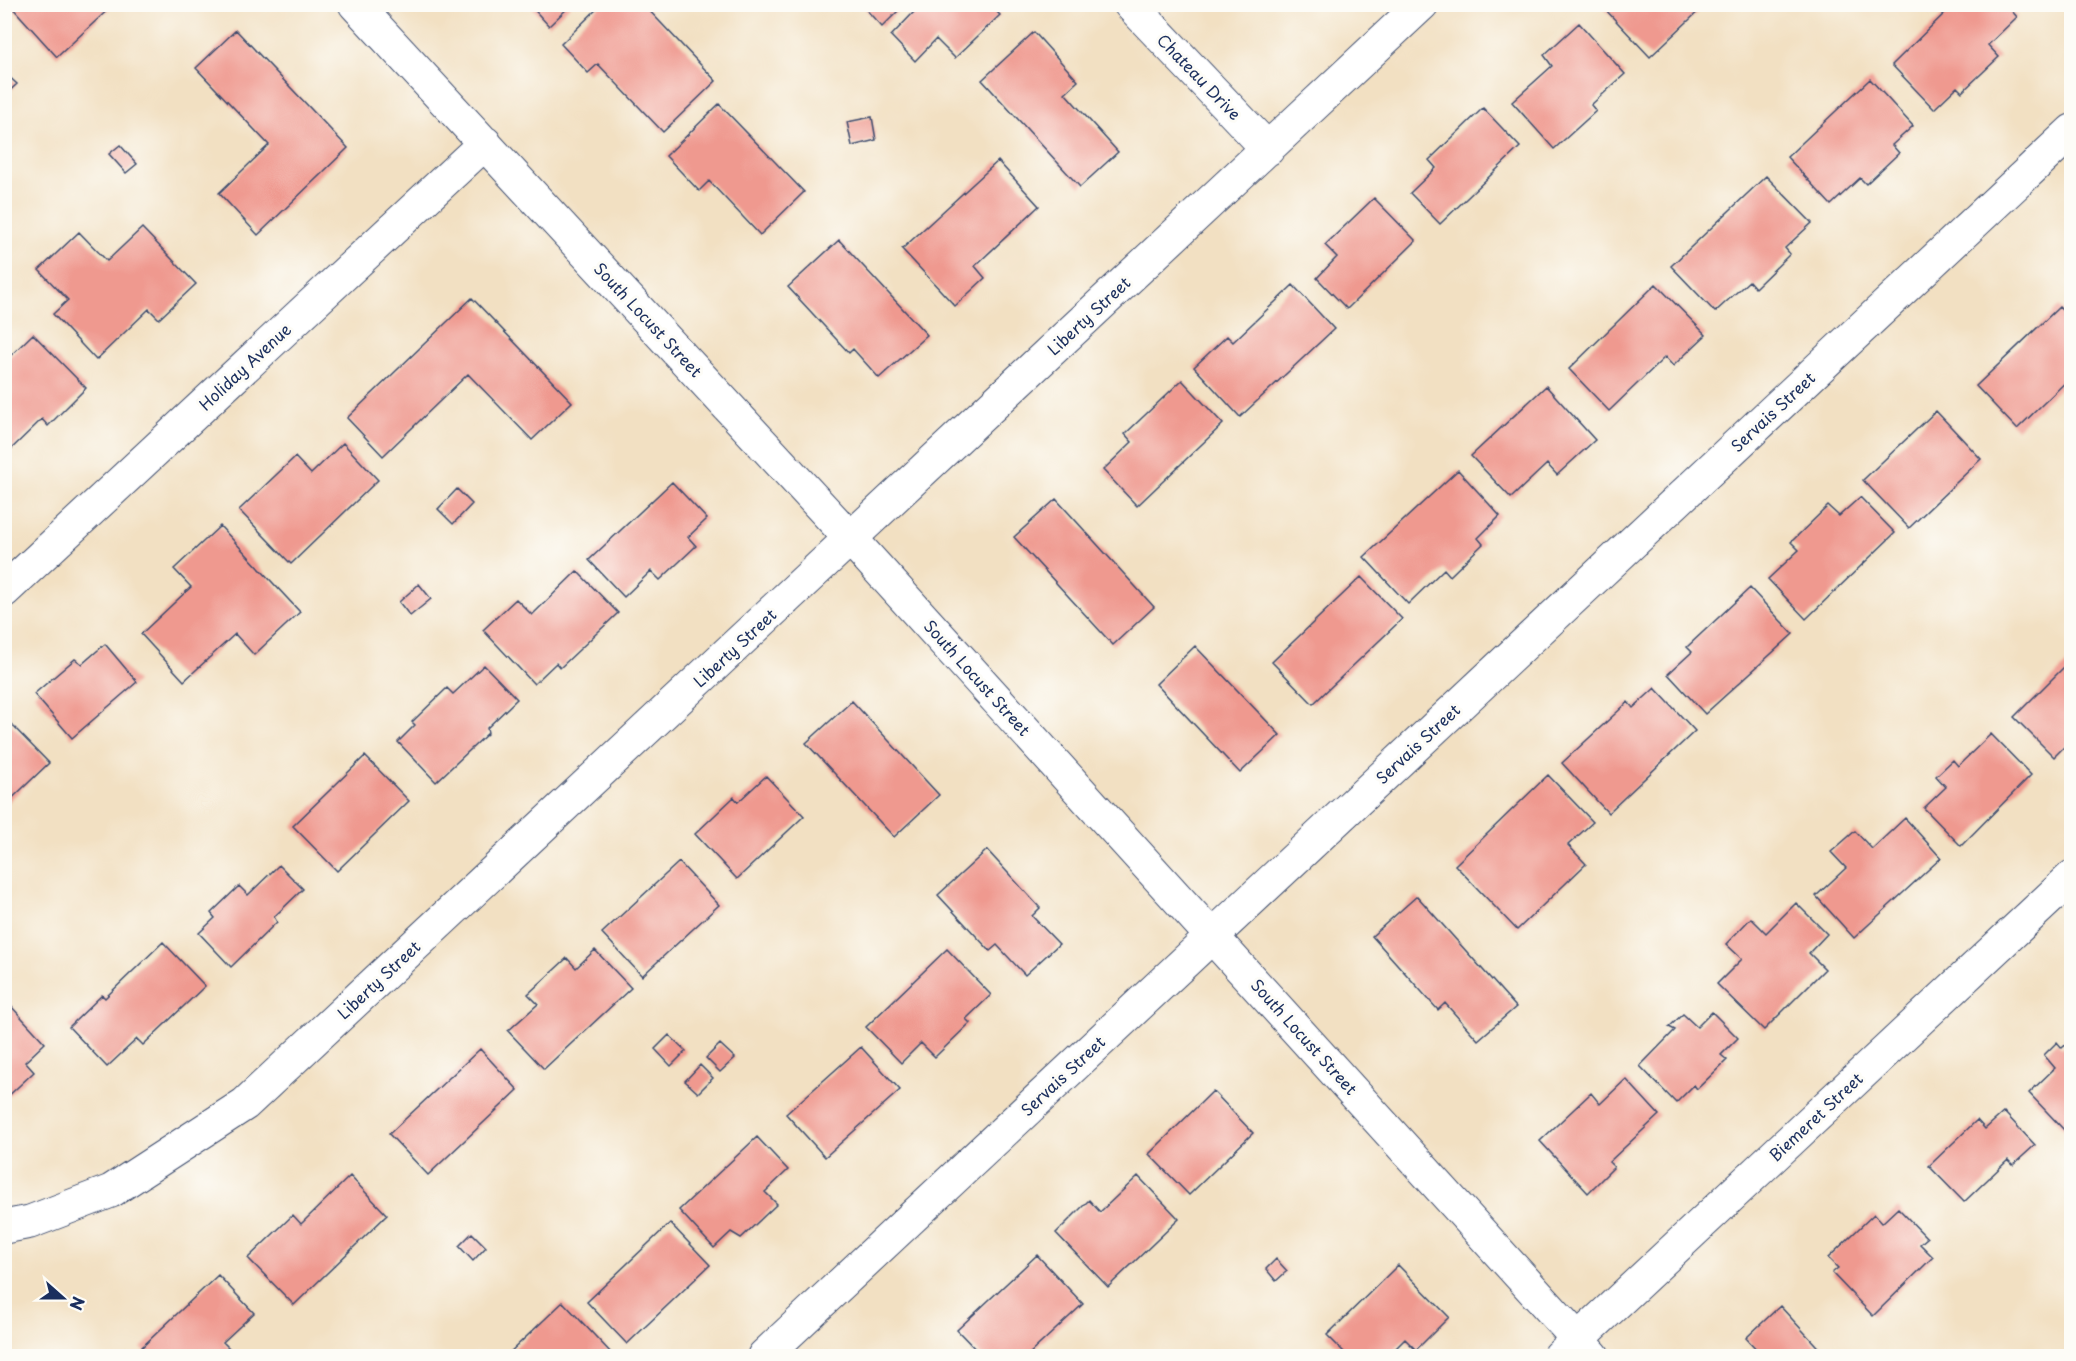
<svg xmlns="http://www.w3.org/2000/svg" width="2076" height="1361" font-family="'Playpen Sans',sans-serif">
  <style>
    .building { fill: #ef998f }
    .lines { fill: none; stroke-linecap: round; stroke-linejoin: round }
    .minor-casing { stroke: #3b4a6d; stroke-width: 35 }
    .minor { stroke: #fff; stroke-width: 33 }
    .labels { text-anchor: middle; stroke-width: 6; stroke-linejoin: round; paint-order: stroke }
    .street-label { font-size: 16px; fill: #1b2f5e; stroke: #fdfcf7 }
  </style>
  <rect width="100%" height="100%" fill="#fdfcf7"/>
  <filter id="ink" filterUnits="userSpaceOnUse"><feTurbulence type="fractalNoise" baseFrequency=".0167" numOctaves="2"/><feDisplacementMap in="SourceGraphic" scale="12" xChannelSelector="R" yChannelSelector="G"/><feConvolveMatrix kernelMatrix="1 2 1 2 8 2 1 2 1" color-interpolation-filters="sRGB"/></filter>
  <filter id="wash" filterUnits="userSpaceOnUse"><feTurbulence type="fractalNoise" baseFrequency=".008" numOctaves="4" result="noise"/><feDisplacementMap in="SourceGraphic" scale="24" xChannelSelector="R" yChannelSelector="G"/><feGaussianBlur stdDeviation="1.35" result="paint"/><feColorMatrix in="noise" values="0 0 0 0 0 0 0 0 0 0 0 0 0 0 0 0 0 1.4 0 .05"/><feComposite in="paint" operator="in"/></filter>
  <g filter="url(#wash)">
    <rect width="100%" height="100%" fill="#f2e0c2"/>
    <g id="blocks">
      <path class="building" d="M 13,4 L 114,4 L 57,57 L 11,6 Z
        M 529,4 L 572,4 L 549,26 Z
        M 602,4 L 643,4 L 716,81 L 663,132 L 598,64 L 588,73 L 561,44 Z
        M 861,4 L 905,4 L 882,27 Z
        M 906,4 L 989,4 L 1000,15 L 955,58 L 936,39 L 915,61 L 891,36 L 914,12 Z
        M 1606,4 L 1706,4 L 1650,57 L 1603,7 Z
        M 1954,4 L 2006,4 L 2017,17 L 1988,45 L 1999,57 L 1962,92 L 1957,87 L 1934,109 L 1892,65 Z
        M 1579,23 L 1625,74 L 1591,105 L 1596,111 L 1554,149 L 1512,102 L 1552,66 L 1544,55 Z
        M 236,30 L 348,148 L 258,235 L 219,193 L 269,145 L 196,68 Z
        M 1034,32 L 1078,81 L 1065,93 L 1118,152 L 1080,187 L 982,80 Z
        M 4,72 L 17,84 L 4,96 Z
        M 1870,79 L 1913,126 L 1892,145 L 1899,153 L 1866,184 L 1860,178 L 1831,205 L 1787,157 Z
        M 719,104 L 804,192 L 760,235 L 709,181 L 699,191 L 666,156 Z
        M 1483,108 L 1520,147 L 1440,224 L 1410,193 L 1436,168 L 1429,160 Z
        M 872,117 L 876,140 L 852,146 L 847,122 Z
        M 120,145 L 137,164 L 126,173 L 109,154 Z
        M 998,161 L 1039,206 L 975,266 L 985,278 L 955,306 L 902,249 Z
        M 1766,176 L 1812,223 L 1785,248 L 1790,254 L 1755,288 L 1749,281 L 1715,312 L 1671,266 Z
        M 1374,198 L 1416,241 L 1347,309 L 1317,278 L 1337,257 L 1325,245 Z
        M 142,228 L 196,284 L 159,319 L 149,309 L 96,360 L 53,314 L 68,300 L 39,270 L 79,232 L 107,261 Z
        M 839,240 L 927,335 L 879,378 L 853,349 L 849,353 L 788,287 Z
        M 1656,284 L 1706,335 L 1673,366 L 1665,357 L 1609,411 L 1569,369 Z
        M 1293,285 L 1334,329 L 1240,417 L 1194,367 L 1227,336 L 1233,342 Z
        M 472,298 L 572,402 L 532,440 L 468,374 L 383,456 L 347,418 Z
        M 2059,307 L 2072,320 L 2072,376 L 2017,429 L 1976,386 Z
        M 33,334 L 86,388 L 48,426 L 42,419 L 4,456 L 4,362 Z
        M 1182,380 L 1223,424 L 1137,506 L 1103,470 L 1132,442 L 1125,434 Z
        M 1546,386 L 1595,440 L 1557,475 L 1547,464 L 1511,498 L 1471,456 Z
        M 1936,411 L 1981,459 L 1909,528 L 1863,480 Z
        M 343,443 L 378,480 L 291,564 L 239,510 L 295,457 L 311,474 Z
        M 1458,470 L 1500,516 L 1478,538 L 1483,544 L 1450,576 L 1444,569 L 1408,604 L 1364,557 Z
        M 672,482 L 707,519 L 688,537 L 696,546 L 660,580 L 651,571 L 624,597 L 589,560 Z
        M 457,489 L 472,504 L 453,524 L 438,509 Z
        M 1860,497 L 1895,533 L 1806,619 L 1768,579 L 1799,550 L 1791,542 L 1828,506 L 1839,516 Z
        M 1056,499 L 1154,607 L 1113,645 L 1014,537 Z
        M 220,526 L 300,612 L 254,655 L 235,634 L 184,681 L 141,634 L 191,587 L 174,569 Z
        M 577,571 L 618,613 L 560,668 L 556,663 L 534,684 L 483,630 L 516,599 L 532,615 Z
        M 1361,577 L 1402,619 L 1313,704 L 1272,662 Z
        M 419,584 L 431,599 L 410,616 L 399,602 Z
        M 1750,588 L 1793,634 L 1705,714 L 1668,674 L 1692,652 L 1687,647 Z
        M 105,644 L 137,682 L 72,738 L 34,694 L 75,659 L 82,664 Z
        M 1195,646 L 1280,735 L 1240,773 L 1156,684 Z
        M 2072,659 L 2072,739 L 2054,757 L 2014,717 Z
        M 484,665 L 517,699 L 487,728 L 488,733 L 436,782 L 398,742 L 415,725 L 412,722 L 447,688 L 453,694 Z
        M 1655,688 L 1695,731 L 1608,813 L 1562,763 L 1628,702 L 1633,708 Z
        M 852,701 L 939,795 L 894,837 L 806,743 Z
        M 10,723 L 49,763 L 4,806 L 4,728 Z
        M 1991,734 L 2031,775 L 1961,846 L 1924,808 L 1946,787 L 1936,776 L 1953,760 L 1958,766 Z
        M 365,756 L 409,801 L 337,871 L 293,826 Z
        M 1548,775 L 1593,822 L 1568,845 L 1586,864 L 1517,930 L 1455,865 Z
        M 766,776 L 804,816 L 737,879 L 695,834 L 734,797 L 738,802 Z
        M 1905,818 L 1941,858 L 1854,938 L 1816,896 L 1846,868 L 1831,852 L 1855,831 L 1872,849 Z
        M 987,850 L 1040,908 L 1032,916 L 1059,944 L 1025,975 L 997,945 L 990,951 L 938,895 Z
        M 679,862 L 719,905 L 642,976 L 602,933 Z
        M 279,865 L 303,889 L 274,917 L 277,922 L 231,967 L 199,933 L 215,918 L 211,913 L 239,886 L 248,895 Z
        M 1417,896 L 1516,1007 L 1478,1040 L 1445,1003 L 1438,1010 L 1372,936 Z
        M 1796,903 L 1827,934 L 1809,953 L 1825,969 L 1764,1030 L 1717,984 L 1742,959 L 1726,944 L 1751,918 L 1766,933 Z
        M 163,942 L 205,986 L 143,1045 L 137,1039 L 107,1067 L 69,1027 L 102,995 L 105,998 Z
        M 947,949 L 991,995 L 966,1019 L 970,1023 L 935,1057 L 921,1043 L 901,1063 L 866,1027 Z
        M 595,950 L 631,988 L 544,1069 L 508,1031 L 538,1004 L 528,994 L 567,958 L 576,968 Z
        M 10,1005 L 45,1043 L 25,1062 L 34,1072 L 4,1100 L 4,1010 Z
        M 1712,1012 L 1738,1038 L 1721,1055 L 1727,1060 L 1697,1089 L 1694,1085 L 1676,1103 L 1640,1066 L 1675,1030 L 1669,1027 L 1683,1014 L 1697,1027 Z
        M 669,1035 L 686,1051 L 671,1066 L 655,1049 Z
        M 2072,1039 L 2072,1125 L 2065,1131 L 2029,1093 L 2055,1068 L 2044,1055 L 2057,1042 L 2062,1048 Z
        M 720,1044 L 735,1058 L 720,1072 L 706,1058 Z
        M 861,1047 L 900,1090 L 825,1157 L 786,1114 Z
        M 480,1049 L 518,1090 L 428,1175 L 389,1134 Z
        M 700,1065 L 713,1078 L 698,1093 L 685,1081 Z
        M 1626,1079 L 1659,1115 L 1609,1162 L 1614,1167 L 1588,1193 L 1540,1141 L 1591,1093 L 1600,1104 Z
        M 1213,1091 L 1253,1133 L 1189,1195 L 1149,1154 Z
        M 2004,1112 L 2035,1145 L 2013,1165 L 2008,1160 L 1964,1202 L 1929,1166 L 1977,1120 L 1985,1129 Z
        M 757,1137 L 788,1170 L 765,1192 L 777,1204 L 741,1238 L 731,1232 L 714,1248 L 679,1210 Z
        M 350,1176 L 387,1215 L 294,1305 L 248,1258 L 293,1215 L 301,1224 Z
        M 1138,1176 L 1179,1219 L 1108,1287 L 1056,1233 L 1089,1200 L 1100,1212 Z
        M 1898,1208 L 1927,1238 L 1920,1244 L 1933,1257 L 1873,1316 L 1832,1273 L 1838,1268 L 1828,1258 L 1874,1214 L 1882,1223 Z
        M 670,1223 L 710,1265 L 627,1344 L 587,1302 Z
        M 472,1233 L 486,1247 L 473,1261 L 459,1246 Z
        M 1037,1255 L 1083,1304 L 1027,1356 L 982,1356 L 957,1330 Z
        M 1276,1259 L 1287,1271 L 1276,1281 L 1266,1269 Z
        M 1398,1265 L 1449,1317 L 1416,1350 L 1405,1339 L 1388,1356 L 1348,1356 L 1327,1335 Z
        M 218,1275 L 254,1313 L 223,1342 L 237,1356 L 150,1356 L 141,1348 Z
        M 563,1302 L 612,1354 L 610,1356 L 506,1356 Z
        M 1780,1306 L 1826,1356 L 1763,1356 L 1746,1338 Z"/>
    </g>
  </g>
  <g filter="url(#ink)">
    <use href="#blocks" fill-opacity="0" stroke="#3b4a6d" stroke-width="1.5"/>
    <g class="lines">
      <g class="minor-casing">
        <path id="minor" d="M 355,4 L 851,539 L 1593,1356
          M 1130,4 L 1268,149
          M 4,591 L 485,143
          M 4,1227 L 30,1222 L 111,1191 L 245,1104 L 1422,4
          M 764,1356 L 2072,131
          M 1560,1356 L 2072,877"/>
      </g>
      <use href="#minor" class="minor"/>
    </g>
  </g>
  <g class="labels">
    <g class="street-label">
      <text transform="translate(1199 77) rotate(46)" y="6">Chateau Drive</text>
      <text transform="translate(1089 316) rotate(-43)" y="6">Liberty Street</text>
      <text transform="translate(648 320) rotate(47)" y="6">South Locust Street</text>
      <text transform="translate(245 367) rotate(-43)" y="6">Holiday Avenue</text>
      <text transform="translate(1773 412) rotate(-43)" y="6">Servais Street</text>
      <text transform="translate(735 648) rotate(-43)" y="6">Liberty Street</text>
      <text transform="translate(977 678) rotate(48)" y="6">South Locust Street</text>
      <text transform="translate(1418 744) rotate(-43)" y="6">Servais Street</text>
      <text transform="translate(379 980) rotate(-43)" y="6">Liberty Street</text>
      <text transform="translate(1304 1037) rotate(48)" y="6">South Locust Street</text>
      <text transform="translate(1063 1076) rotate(-43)" y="6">Servais Street</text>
      <text transform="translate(1816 1117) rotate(-43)" y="6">Biemeret Street</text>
    </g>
  </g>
  <rect width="2076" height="1361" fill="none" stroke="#fdfcf7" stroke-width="24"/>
  <g transform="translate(63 1298) rotate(111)" stroke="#fdfcf7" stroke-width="4.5" paint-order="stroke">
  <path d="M0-4.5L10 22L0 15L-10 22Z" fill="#1b2f5e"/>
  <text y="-9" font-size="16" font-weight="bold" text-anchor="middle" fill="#1b2f5e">N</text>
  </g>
</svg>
